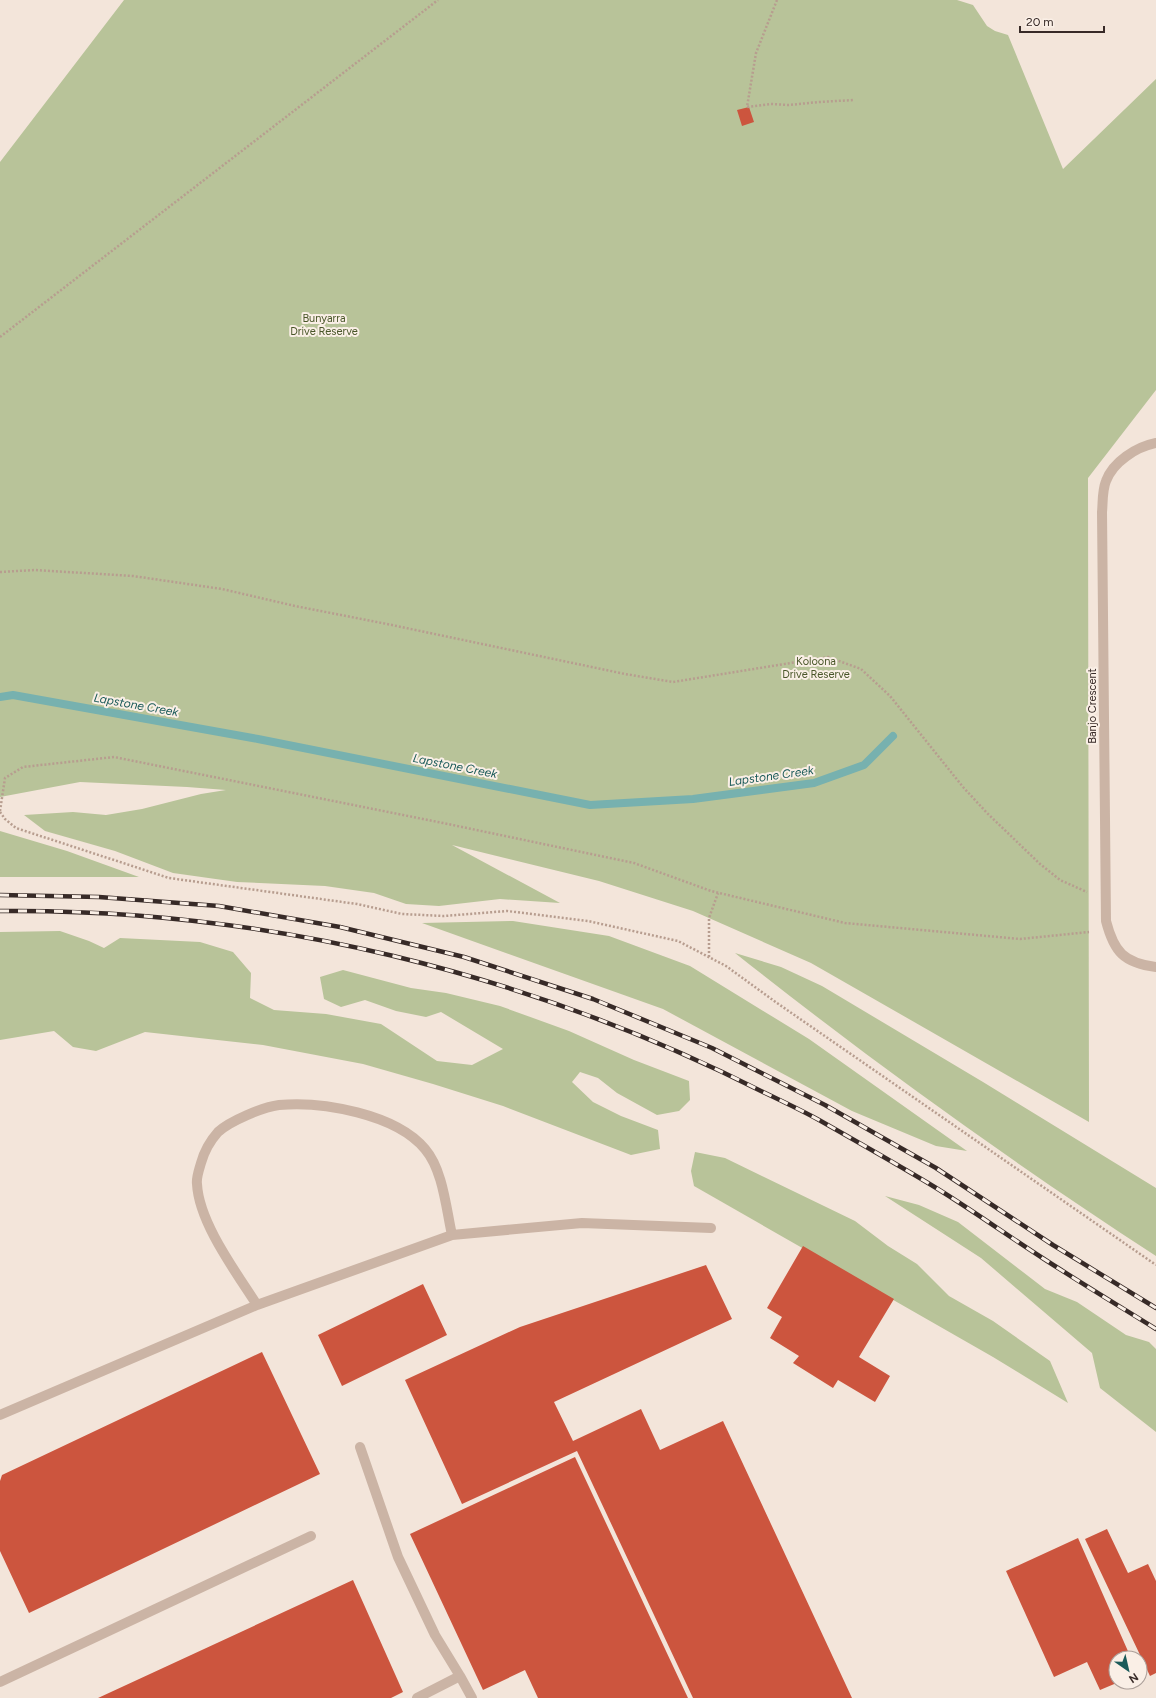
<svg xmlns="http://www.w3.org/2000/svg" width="1156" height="1698" font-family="Figtree,sans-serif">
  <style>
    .green { fill: #b8c399 }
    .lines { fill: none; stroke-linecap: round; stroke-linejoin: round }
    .stream { stroke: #77b1af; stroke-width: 8 }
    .building { fill: #cc553e }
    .path { stroke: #b79d8f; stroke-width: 2.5; stroke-dasharray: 2 2; stroke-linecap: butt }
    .minor { stroke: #cbb4a5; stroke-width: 10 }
    .rail-casing { stroke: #372a27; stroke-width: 4.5 }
    .rail { stroke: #faefe6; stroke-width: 3; stroke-dasharray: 9; stroke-linecap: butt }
    .labels { text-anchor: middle; stroke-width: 4; stroke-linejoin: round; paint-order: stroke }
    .park-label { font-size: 11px; fill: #495629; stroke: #faefe6 }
    .street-label { font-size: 11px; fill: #372a27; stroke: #faefe6 }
    .water-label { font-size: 12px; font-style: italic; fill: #1a5a59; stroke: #faefe6 }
  </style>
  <rect width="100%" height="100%" fill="#f3e5da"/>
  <path class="green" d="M 124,0 L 957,0 L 973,5 L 987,26 L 995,31 L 1008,35 L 1063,169 L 1156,79 L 1156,390 L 1088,478 L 1089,1122 L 811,963 L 693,911 L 599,881 L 452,845 L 560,903 L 500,899 L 439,906 L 406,904 L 374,893 L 325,886 L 237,882 L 173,873 L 115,851 L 45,831 L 24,815 L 73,812 L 106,815 L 142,809 L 201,794 L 226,790 L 187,787 L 80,782 L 0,797 L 0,162 Z
    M 0,831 L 67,851 L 139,877 L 0,877 Z
    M 513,921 L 609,936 L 690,966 L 809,1039 L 967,1151 L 936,1146 L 852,1111 L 663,1009 L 422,923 Z
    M 60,931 L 89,941 L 104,948 L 120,938 L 200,942 L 233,952 L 251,973 L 250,998 L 274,1010 L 326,1014 L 381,1024 L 437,1061 L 472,1065 L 503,1049 L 441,1012 L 426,1017 L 396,1011 L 365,1000 L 341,1007 L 324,999 L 320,977 L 343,970 L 411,988 L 446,993 L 500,1006 L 569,1031 L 634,1060 L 689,1081 L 690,1100 L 679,1111 L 657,1115 L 617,1093 L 598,1078 L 580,1072 L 572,1082 L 593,1102 L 621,1116 L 658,1130 L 660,1149 L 631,1155 L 503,1106 L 433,1084 L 363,1064 L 263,1045 L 145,1032 L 96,1051 L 73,1047 L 54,1031 L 0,1040 L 0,932 Z
    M 735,953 L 781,967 L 822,986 L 983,1082 L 1156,1188 L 1156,1256 C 1011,1162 870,1060 735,953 Z
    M 695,1152 L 725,1158 L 855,1221 L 888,1246 L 917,1264 L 949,1296 L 993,1321 L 1050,1361 L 1068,1403 L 993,1357 L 694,1186 L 691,1171 Z
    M 885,1196 L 919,1205 L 958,1222 L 1045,1289 L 1077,1302 L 1126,1335 L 1149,1342 L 1156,1349 L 1156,1432 L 1100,1388 L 1092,1353 L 981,1258 Z"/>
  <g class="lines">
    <path class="stream" d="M 0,697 L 13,695 L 258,739 L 590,805 L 693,799 L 814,783 L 864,765 L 893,736"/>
  </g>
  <path class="building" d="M 749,107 L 754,122 L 742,126 L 737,110 Z
    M 803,1246 L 894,1299 L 859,1357 L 890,1376 L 875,1402 L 838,1380 L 833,1388 L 793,1363 L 799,1356 L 770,1338 L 782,1317 L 767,1308 Z
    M 706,1265 L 732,1319 L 554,1402 L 573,1441 L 641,1409 L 660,1450 L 723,1421 L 852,1698 L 693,1698 L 577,1451 L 462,1504 L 405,1380 L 520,1327 Z
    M 423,1284 L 447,1335 L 342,1386 L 318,1335 Z
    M 262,1352 L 320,1474 L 29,1613 L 0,1551 L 0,1481 L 2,1475 Z
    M 575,1457 L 688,1698 L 538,1698 L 525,1670 L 483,1690 L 410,1534 Z
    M 1107,1529 L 1128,1573 L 1148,1564 L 1156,1581 L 1156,1673 L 1150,1676 L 1085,1539 Z
    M 1078,1538 L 1131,1658 L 1116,1658 L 1116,1682 L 1119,1682 L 1100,1690 L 1087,1662 L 1054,1677 L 1006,1571 Z
    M 353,1580 L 403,1692 L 391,1698 L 98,1698 Z"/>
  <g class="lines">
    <path class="path" d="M 777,0 L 756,53 L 747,107 L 771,104 L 789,105 L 819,102 L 854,100
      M 0,337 L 438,0
      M 0,572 L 35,570 L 133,576 L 222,589 L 295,606 L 387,624 L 625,674 L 673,682 L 828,657 L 861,669 L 890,696 L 963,787 L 987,813 L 1040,864 L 1060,880 L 1087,892
      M 0,811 L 5,778 L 23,767 L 114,757 L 443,823 L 634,863 L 711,891 L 845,923 L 1020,939 L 1089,932
      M 0,812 L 5,819 L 16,828 L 169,878 L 357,904 L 402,914 L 444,916 L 507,911 L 588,921 L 678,941 L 726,966 L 777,1003 L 1156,1265
      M 709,957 L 709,918 L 718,893"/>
    <path class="minor" d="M 1156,443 C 1136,447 1113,462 1106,481 C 1102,491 1103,502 1102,512 L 1106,921 C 1114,952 1124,963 1156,967
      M 257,1305 C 236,1272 199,1223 197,1184 C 196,1178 199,1170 201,1163 C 204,1152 210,1141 218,1132 C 230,1121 263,1107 279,1105 C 322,1101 396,1114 425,1149 C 443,1170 446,1208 452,1235
      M 0,1415 L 257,1305 L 452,1235 L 582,1223 L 711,1228
      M 360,1447 L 398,1557 L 435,1635 L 460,1676
      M 0,1682 L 311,1536
      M 417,1698 L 460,1676 L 472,1698"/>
    <g class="rail-casing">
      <path id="rail" d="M 0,895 L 99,897 L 219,906 L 340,927 L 464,957 L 593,999 L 712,1048 L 825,1105 L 936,1168 L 1053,1245 L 1156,1308
        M 0,911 C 264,908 528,973 763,1092 C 782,1101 801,1110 819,1120 C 856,1141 893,1162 928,1183 C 968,1207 1005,1234 1044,1259 C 1081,1283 1119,1306 1156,1329"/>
    </g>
    <use href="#rail" class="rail"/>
  </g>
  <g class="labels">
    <g class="park-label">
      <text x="324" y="322">Bunyarra<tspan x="324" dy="13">Drive Reserve</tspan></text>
      <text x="816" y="665">Koloona<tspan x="816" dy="13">Drive Reserve</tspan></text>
    </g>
    <g class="street-label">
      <text transform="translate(1092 706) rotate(-90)" y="4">Banjo Crescent</text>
    </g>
    <g class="water-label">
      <text transform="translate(136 705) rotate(10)" y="4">Lapstone Creek</text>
      <text transform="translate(455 766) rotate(11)" y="4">Lapstone Creek</text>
      <text transform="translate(771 776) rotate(-8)" y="4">Lapstone Creek</text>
    </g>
  </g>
  <g transform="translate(1128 1670) rotate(146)"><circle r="19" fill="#faefe6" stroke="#aca09a"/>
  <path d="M0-3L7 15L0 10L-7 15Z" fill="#1a5a59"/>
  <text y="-6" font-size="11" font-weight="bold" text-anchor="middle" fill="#372a27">N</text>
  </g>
  <path d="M1020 26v6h84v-6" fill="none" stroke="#372a27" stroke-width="2"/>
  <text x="1026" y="26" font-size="12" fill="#372a27" stroke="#faefe6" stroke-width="3" paint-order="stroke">20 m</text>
</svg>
